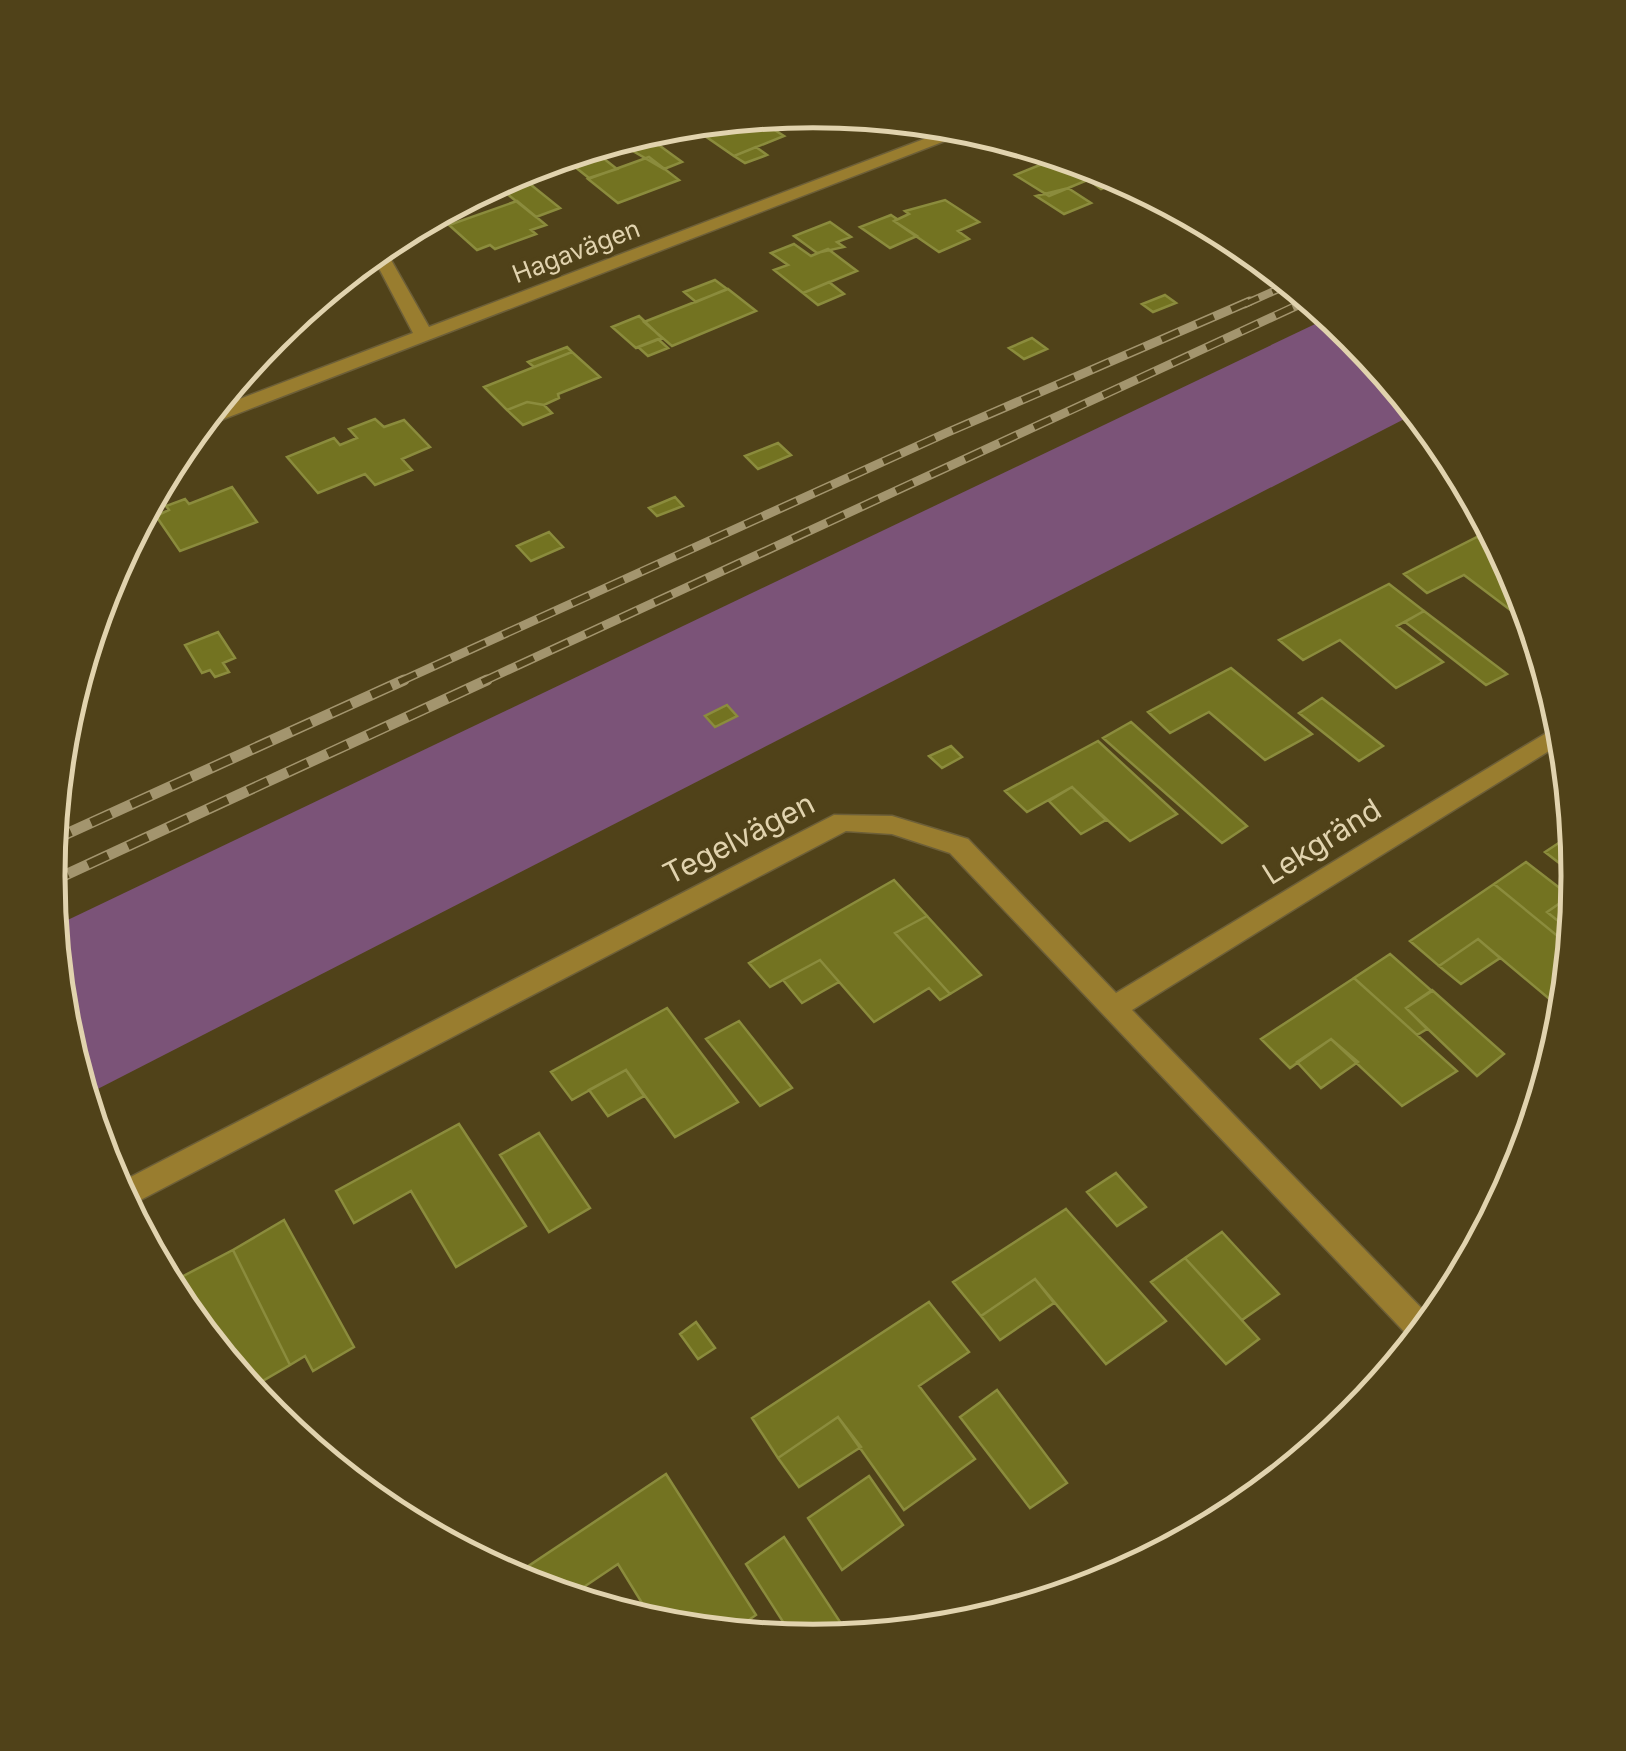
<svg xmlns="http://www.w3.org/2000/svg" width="1626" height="1751" font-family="Inter,sans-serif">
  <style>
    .green { fill: #7b5378 }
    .building { fill: #737321; stroke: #8b8c3d; stroke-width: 2.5 }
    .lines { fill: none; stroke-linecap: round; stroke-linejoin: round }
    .minor-casing { stroke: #6d5f38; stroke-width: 3 }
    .minor { fill: #997d2f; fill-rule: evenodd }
    .rail-far2-casing { stroke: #a3956e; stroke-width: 8 }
    .rail-far1-casing { stroke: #a3956e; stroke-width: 9 }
    .rail-casing { stroke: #a3956e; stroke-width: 11 }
    .rail-far2 { stroke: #504219; stroke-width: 5; stroke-dasharray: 15; stroke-linecap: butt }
    .rail-far1 { stroke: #504219; stroke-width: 6; stroke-dasharray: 19; stroke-linecap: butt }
    .rail { stroke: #504219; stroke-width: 8; stroke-dasharray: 22; stroke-linecap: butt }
    .labels { text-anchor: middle; stroke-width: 8; stroke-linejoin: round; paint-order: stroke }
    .far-street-label { font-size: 25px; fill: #e1d3ae; stroke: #504219 }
    .street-label { font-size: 30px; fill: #e1d3ae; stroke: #504219 }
    .rim { fill: none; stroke: #e1d3ae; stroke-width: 5 }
  </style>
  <rect width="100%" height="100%" fill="#504219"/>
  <path class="green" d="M 1332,316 L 1355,335 L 1418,412 L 84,1096 L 62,1024 L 53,927 Z"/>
  <path class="building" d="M 754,117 L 784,136 L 734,156 L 705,136 Z
    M 656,143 L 682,162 L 664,169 L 633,151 Z
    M 756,147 L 767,155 L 745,163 L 734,156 Z
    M 649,157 L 679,180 L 618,203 L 588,179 Z
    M 603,158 L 617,169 L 589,178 L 575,167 Z
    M 1057,158 L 1090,179 L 1049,196 L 1015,175 Z
    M 1085,162 L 1106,168 L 1126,179 L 1101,189 L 1071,167 Z
    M 530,184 L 560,208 L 536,217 L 506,193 Z
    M 1068,188 L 1091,203 L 1064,214 L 1036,196 Z
    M 945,200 L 979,222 L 958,231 L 969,239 L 939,252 L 894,221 L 909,214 L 905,211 Z
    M 517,201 L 546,225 L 531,230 L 536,234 L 495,249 L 490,245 L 477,250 L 449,225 Z
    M 891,215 L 897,219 L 894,221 L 917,236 L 890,248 L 860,227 Z
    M 830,222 L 851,237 L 837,242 L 844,247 L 817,253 L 794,236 Z
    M 794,244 L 811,256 L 828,249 L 857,271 L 803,293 L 774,270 L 788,265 L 771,253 Z
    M 715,280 L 727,289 L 696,302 L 684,292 Z
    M 829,282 L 844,294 L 818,305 L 803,293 Z
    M 728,289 L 756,311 L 672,346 L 644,322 Z
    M 1165,295 L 1176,303 L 1153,312 L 1142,304 Z
    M 639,316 L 662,338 L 636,348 L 612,327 Z
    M 1032,338 L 1047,349 L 1024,359 L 1009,348 Z
    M 658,339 L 668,348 L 648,356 L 638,347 Z
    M 567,347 L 572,352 L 534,367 L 528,362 Z
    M 572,352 L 600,377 L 558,394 L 559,398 L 544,405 L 527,402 L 507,410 L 484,387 Z
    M 527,402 L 544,405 L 552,413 L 523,425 L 507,410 Z
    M 375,419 L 384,427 L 404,420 L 430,447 L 402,459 L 412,470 L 375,485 L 365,474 L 318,493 L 287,457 L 334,438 L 340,445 L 357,438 L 349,429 Z
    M 778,443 L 791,455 L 758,469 L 745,456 Z
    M 232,487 L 257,522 L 180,551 L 156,516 L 169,510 L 166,506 L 185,499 L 189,504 Z
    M 675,497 L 683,506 L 657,516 L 649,508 Z
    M 549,532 L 563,547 L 531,561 L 517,546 Z
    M 1477,537 L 1507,558 L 1530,613 L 1521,618 L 1464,575 L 1427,593 L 1404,574 Z
    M 1389,584 L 1424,611 L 1397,626 L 1443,662 L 1396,688 L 1340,640 L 1303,660 L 1279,640 Z
    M 1424,611 L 1507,674 L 1486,685 L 1405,622 Z
    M 218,632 L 235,658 L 223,663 L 229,672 L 215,677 L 210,670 L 202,673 L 185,645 Z
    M 1231,668 L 1312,734 L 1265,760 L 1209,712 L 1170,733 L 1148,712 Z
    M 1322,698 L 1383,746 L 1359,761 L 1299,713 Z
    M 727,705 L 737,716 L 715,727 L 705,716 Z
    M 1131,722 L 1247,826 L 1222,843 L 1103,738 Z
    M 1098,741 L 1177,814 L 1130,841 L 1072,787 L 1027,812 L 1005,791 Z
    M 951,746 L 962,757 L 942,768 L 929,756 Z
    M 1072,787 L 1106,820 L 1081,834 L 1049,801 Z
    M 1574,833 L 1578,874 L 1576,876 L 1545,852 Z
    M 1526,862 L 1570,896 L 1547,912 L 1573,933 L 1571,947 L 1494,884 Z
    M 894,880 L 927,916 L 895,933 L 950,994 L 940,1000 L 929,988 L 874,1022 L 820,960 L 770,987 L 749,963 Z
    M 1494,884 L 1571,947 L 1565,1012 L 1478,939 L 1439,966 L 1410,941 Z
    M 1572,895 L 1576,898 L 1573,933 L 1547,912 Z
    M 927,916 L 981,975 L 950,994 L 895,933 Z
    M 1478,939 L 1500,958 L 1461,984 L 1439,966 Z
    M 1390,954 L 1432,991 L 1406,1008 L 1427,1029 L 1417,1035 L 1354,978 Z
    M 820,960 L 839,982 L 802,1003 L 783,980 Z
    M 1354,978 L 1457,1071 L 1402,1106 L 1331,1039 L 1290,1068 L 1261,1039 Z
    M 1432,990 L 1504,1054 L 1477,1076 L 1406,1008 Z
    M 667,1008 L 738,1102 L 675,1137 L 626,1070 L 572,1100 L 551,1072 Z
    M 739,1021 L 792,1088 L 760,1106 L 706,1039 Z
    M 1331,1039 L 1358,1062 L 1321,1088 L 1297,1062 Z
    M 626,1070 L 644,1096 L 608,1116 L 589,1090 Z
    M 459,1124 L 526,1226 L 456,1267 L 411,1191 L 354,1223 L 336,1191 Z
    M 539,1133 L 590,1208 L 549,1232 L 500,1155 Z
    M 1116,1173 L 1146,1207 L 1117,1226 L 1087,1192 Z
    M 1066,1209 L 1166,1321 L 1106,1364 L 1035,1279 L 981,1316 L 953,1282 Z
    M 284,1220 L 354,1347 L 313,1371 L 305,1356 L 290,1365 L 233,1250 Z
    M 1222,1232 L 1279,1294 L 1242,1320 L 1185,1258 Z
    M 233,1250 L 290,1365 L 249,1389 L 176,1300 L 168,1284 Z
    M 1185,1258 L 1259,1339 L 1226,1364 L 1151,1282 Z
    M 1035,1279 L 1054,1303 L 1000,1340 L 981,1316 Z
    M 929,1302 L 969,1352 L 919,1386 L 975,1459 L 904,1510 L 838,1417 L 778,1458 L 752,1418 Z
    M 696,1322 L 715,1348 L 698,1359 L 680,1334 Z
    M 997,1390 L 1067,1483 L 1030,1508 L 960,1417 Z
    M 838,1417 L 861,1447 L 799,1487 L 778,1458 Z
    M 666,1474 L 756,1615 L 730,1633 L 655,1624 L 618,1564 L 569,1597 L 539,1588 L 527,1567 Z
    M 869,1476 L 903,1525 L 842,1570 L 808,1518 Z
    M 784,1537 L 850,1637 L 794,1639 L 746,1564 Z"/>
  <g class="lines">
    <g class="minor-casing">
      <path id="minor" d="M 961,125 L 976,129 L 208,425 L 197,426 L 208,411 L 413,333 L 371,253 L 382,244 L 429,327 Z
        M 1563,723 L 1565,741 L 1132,1010 L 1433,1320 L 1415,1343 L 950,853 L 892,834 L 846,831 L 131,1205 L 126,1207 L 115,1185 L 834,815 L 892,816 L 968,839 L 1116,993 Z"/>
    </g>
    <use href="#minor" class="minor"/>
    <g class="rail-far2-casing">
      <path id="rail-far2" d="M 1245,304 L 1292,283
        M 1302,304 L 1312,299"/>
    </g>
    <g class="rail-far1-casing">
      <path id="rail-far1" d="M 399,682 L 946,433 L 1250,301
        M 482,682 L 1307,301"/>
    </g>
    <g class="rail-casing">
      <path id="rail" d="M 51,841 L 404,680
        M 48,883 L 487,680"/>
    </g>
    <use href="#rail-far2" class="rail-far2"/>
    <use href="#rail-far1" class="rail-far1"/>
    <use href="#rail" class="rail"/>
  </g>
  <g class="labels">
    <g class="far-street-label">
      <text transform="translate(576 251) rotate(-21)" y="9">Hagavägen</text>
    </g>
    <g class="street-label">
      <text transform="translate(739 839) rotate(-27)" y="10">Tegelvägen</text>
      <text transform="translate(1322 842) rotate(-32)" y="10">Lekgränd</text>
    </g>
  </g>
  <path d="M0 0H1626V1751H0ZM65 876a748 748 0 1 1 1496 0a748 748 0 1 1-1496 0Z" fill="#504219" fill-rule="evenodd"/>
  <path class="rim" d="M65 876a748 748 0 1 1 1496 0a748 748 0 1 1-1496 0Z"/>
</svg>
